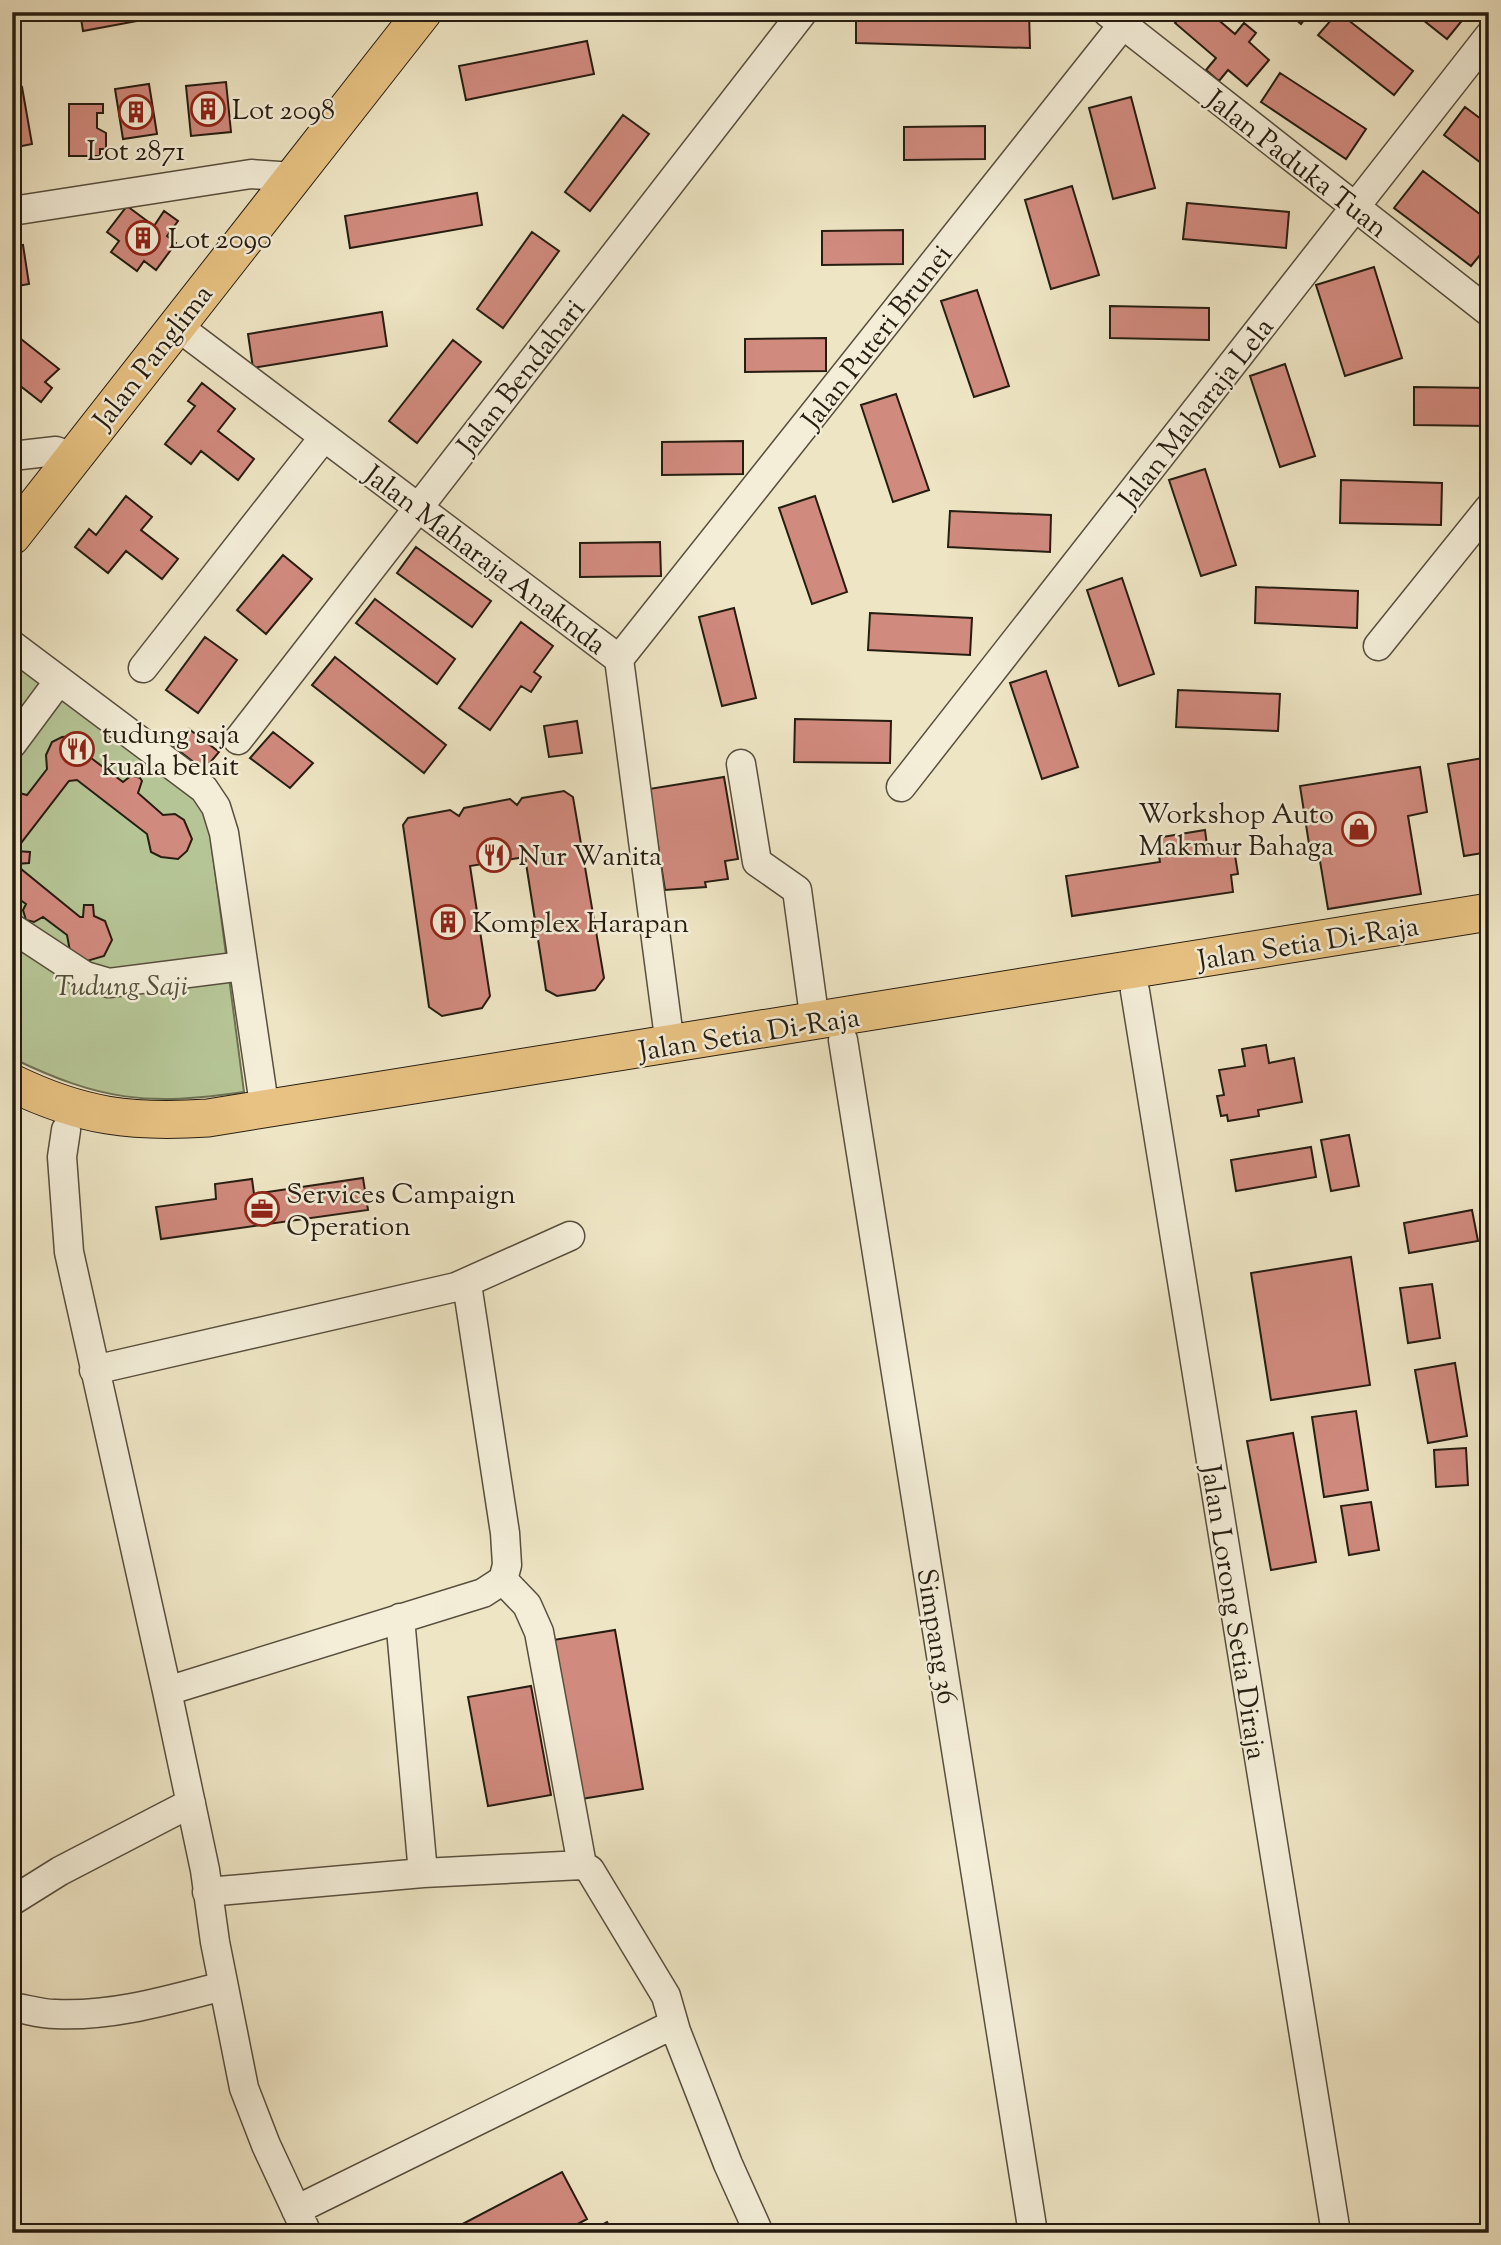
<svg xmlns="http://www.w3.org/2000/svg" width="1501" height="2245" font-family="'Sorts Mill Goudy',serif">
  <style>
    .green { fill: #b6c596; stroke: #6e7154; stroke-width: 2 }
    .building { fill: #d18a7e; stroke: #261d11; stroke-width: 2 }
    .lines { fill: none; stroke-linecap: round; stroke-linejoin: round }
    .minor-casing { stroke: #584f3e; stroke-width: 31 }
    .major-casing { stroke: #261d11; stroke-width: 39 }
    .minor { stroke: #f4eed9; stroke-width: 28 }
    .major { stroke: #e7c282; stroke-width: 37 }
    .labels { text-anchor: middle; stroke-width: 5; stroke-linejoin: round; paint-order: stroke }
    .poi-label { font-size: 28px; fill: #261d11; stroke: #f4eed9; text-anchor: start }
    .street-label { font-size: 28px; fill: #261d11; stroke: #f4eed9 }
    .park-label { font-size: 28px; font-style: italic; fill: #514f39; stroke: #f4eed9 }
  </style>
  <rect width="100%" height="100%" fill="#eee5c4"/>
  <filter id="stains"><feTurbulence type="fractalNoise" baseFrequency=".00286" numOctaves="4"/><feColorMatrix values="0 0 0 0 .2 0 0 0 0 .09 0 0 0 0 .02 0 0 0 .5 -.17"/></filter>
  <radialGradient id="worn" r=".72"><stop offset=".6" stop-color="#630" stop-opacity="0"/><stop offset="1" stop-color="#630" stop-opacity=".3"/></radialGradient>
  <path class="green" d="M 12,662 L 184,786 L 208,817 L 244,1092 C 147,1106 101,1101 12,1058 Z"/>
  <path class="building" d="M 80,12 L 147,12 L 148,19 L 83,31 Z
    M 856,12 L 1029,12 L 1030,48 L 856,43 Z
    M 1184,12 L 1209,12 L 1235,34 L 1244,23 L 1256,33 L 1249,42 L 1269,60 L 1247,86 L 1228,70 L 1219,81 L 1206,70 L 1216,58 L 1175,23 Z
    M 1287,12 L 1310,12 L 1301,24 Z
    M 1338,12 L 1413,71 L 1394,95 L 1318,35 Z
    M 1413,12 L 1469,12 L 1447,39 Z
    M 587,41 L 594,74 L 466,100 L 459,66 Z
    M 1280,73 L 1366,129 L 1346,159 L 1261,102 Z
    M 226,82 L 231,132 L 191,136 L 186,86 Z
    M 149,84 L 157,134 L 123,139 L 115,89 Z
    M 22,87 L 32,144 L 12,148 L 12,89 Z
    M 1131,97 L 1155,188 L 1113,199 L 1089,108 Z
    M 69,104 L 103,104 L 103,113 L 97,113 L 97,128 L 106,133 L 106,149 L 100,149 L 100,156 L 69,156 Z
    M 1465,107 L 1489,125 L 1489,169 L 1444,135 Z
    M 623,115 L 649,134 L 590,211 L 565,192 Z
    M 985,126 L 985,159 L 904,160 L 904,127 Z
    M 1423,171 L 1489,221 L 1489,244 L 1471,266 L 1394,208 Z
    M 1072,186 L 1099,275 L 1051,289 L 1025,200 Z
    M 477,193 L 482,225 L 350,248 L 345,216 Z
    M 1187,203 L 1289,212 L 1286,248 L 1183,239 Z
    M 127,206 L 154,226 L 164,211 L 178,221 L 167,236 L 176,243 L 156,270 L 144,261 L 137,271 L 111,252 L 119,241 L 107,232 Z
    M 903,230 L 903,264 L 822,265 L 822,231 Z
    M 532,232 L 559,251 L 503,328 L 477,309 Z
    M 12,244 L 13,247 L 23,245 L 29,284 L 12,287 Z
    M 1374,267 L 1402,358 L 1345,376 L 1316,285 Z
    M 977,290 L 1009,386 L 974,397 L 941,301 Z
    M 1110,306 L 1209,308 L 1209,340 L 1110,338 Z
    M 382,312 L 387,346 L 253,368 L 248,334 Z
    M 826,338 L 826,371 L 745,372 L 745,339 Z
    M 21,339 L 59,369 L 45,382 L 52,388 L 41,402 L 14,381 L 19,374 L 13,369 L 15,366 L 12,364 L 12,350 Z
    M 453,340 L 481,362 L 417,443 L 389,421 Z
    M 1285,364 L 1315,456 L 1280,467 L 1250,376 Z
    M 202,383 L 235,409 L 218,431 L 254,459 L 238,480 L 201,451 L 191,464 L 165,444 L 195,406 L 188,401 Z
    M 1414,387 L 1489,388 L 1489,426 L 1414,425 Z
    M 896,394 L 929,490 L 893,502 L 861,405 Z
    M 743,441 L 743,474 L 662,475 L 662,442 Z
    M 1205,469 L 1236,565 L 1201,576 L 1169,480 Z
    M 1341,480 L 1442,483 L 1441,525 L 1340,523 Z
    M 126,496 L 152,517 L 141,530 L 178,559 L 162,579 L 126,551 L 108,573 L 75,547 L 89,529 L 96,535 Z
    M 815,496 L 847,592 L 812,604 L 779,508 Z
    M 950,511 L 1051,515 L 1050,552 L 948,547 Z
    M 660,542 L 661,576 L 580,577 L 580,543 Z
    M 416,547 L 491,601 L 472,627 L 397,573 Z
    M 283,555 L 312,579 L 266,634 L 237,610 Z
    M 1122,578 L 1154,674 L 1119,686 L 1087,590 Z
    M 1256,587 L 1358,591 L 1357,628 L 1255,623 Z
    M 375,599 L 455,659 L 437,684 L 356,623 Z
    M 734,608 L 756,698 L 722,706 L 699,617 Z
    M 870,613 L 972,618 L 970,655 L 868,650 Z
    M 521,622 L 553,646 L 534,672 L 541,677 L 531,692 L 521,686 L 490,730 L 459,708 Z
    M 205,637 L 237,660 L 198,713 L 166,690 Z
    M 335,657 L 446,745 L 424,773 L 312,685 Z
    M 1046,671 L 1078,767 L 1042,779 L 1010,683 Z
    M 1178,690 L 1280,694 L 1278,731 L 1176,727 Z
    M 795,719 L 891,721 L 890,763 L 794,762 Z
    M 577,721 L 582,753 L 549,757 L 544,726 Z
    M 189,729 L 219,752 L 204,770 L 174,747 Z
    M 273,732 L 313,763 L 290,788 L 250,758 Z
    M 75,736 L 85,742 L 91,758 L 123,782 L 132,775 L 140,778 L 142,781 L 138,793 L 163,815 L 175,814 L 184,820 L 192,839 L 187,851 L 178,859 L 161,857 L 151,852 L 147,834 L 77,780 L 69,781 L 15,851 L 30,852 L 29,863 L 15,864 L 80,917 L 83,917 L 84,905 L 93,905 L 94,916 L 105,921 L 112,940 L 104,956 L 87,961 L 70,951 L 67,935 L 43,917 L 34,922 L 26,920 L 23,910 L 26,904 L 12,894 L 12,814 L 15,810 L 12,808 L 12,791 L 27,795 L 47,769 L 46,755 L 52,742 L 62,737 Z
    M 1489,757 L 1489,852 L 1464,856 L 1448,764 Z
    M 1420,767 L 1427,812 L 1408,816 L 1421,894 L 1328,909 L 1317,843 L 1309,844 L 1300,786 Z
    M 724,777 L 738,859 L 725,861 L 728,879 L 705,882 L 706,887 L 665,890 L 649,789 Z
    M 564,791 L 573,797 L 604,978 L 595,990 L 557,996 L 546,990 L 525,857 L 470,866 L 490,996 L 482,1008 L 442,1016 L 429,1007 L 403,825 L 408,818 L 450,810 L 459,816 L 464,808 L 510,799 L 517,805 L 522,798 Z
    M 1205,830 L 1208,853 L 1234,849 L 1238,874 L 1231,875 L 1233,892 L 1072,916 L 1066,876 L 1160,862 L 1156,838 Z
    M 1266,1045 L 1269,1063 L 1294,1058 L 1302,1102 L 1258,1110 L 1259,1116 L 1228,1121 L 1227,1115 L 1221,1116 L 1217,1096 L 1224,1095 L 1219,1070 L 1245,1066 L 1242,1049 Z
    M 1349,1135 L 1359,1186 L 1331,1191 L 1321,1140 Z
    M 1311,1147 L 1316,1177 L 1236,1191 L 1231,1160 Z
    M 363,1178 L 368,1210 L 161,1239 L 156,1207 L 216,1199 L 215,1184 L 252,1179 L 254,1194 Z
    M 1472,1210 L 1478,1241 L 1409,1253 L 1404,1223 Z
    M 1351,1257 L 1370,1385 L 1271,1400 L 1251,1273 Z
    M 1432,1284 L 1440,1338 L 1408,1343 L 1400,1288 Z
    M 1489,1288 L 1489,1341 L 1481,1290 Z
    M 1455,1363 L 1467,1436 L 1428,1443 L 1415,1370 Z
    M 1356,1411 L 1368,1490 L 1324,1497 L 1312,1417 Z
    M 1293,1433 L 1316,1562 L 1271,1570 L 1247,1441 Z
    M 1466,1448 L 1468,1485 L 1436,1487 L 1434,1450 Z
    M 1371,1502 L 1379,1550 L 1349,1555 L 1341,1506 Z
    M 615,1630 L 643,1789 L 575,1800 L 547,1641 Z
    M 531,1686 L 551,1795 L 488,1806 L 468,1697 Z
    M 562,2172 L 587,2219 L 561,2233 L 455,2233 L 453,2229 Z
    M 607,2222 L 613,2233 L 587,2233 Z"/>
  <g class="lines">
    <g class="minor-casing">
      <path id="minor" d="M 1107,12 L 1489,312
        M 12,211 L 251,174 L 294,177
        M 177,326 L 619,659 L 670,1045
        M 12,456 L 56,451 L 73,457
        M 12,645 L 204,789 L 216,807 L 224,833 L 265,1111
        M 1378,646 L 1489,508
        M 619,659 L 1133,12
        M 143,668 L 324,437
        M 238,740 L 803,12
        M 12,744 L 58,682
        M 741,764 L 757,862 L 797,890 L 815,1022
        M 901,787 L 1489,36
        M 12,928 L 85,976 L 109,983 L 243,966
        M 1135,991 L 1336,2233
        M 843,1040 L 1033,2233
        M 66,1130 L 62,1157 L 69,1252 L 167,1691 L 205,1870 L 215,1942 L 244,2088 L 266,2145 L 307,2233
        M 94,1370 L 456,1287 L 570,1236
        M 503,1580 L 527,1605 L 539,1632 L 582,1865
        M 400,1618 L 423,1873
        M 167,1691 L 483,1593 L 503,1580 L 507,1565 L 505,1533 L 467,1284
        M 207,1892 L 423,1873 L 582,1865 L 590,1870 L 666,1996 L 676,2031 L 728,2164 L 759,2233
        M 12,1901 L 60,1871 L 191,1803
        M 12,2007 C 26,2009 41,2014 55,2014 C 112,2017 169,2000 223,1986
        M 296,2210 L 674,2024"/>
    </g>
    <g class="major-casing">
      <path id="major" d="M 12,536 L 423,12
        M 12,1083 C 82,1117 132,1123 208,1118 L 1489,912"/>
    </g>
    <use href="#minor" class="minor"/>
    <use href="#major" class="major"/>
  </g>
  <defs>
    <g id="building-ring" transform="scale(1.75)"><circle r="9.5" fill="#f4eed9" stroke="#8f2418" stroke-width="1.5"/><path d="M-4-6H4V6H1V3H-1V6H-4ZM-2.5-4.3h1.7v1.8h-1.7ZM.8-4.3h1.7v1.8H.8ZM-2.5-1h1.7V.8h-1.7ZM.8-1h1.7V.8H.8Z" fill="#8f2418"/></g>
    <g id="restaurant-ring" transform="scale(1.75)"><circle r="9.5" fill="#f4eed9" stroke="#8f2418" stroke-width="1.5"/><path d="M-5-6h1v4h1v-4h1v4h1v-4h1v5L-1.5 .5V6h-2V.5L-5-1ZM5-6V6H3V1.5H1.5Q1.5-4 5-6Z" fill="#8f2418"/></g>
    <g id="shop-ring" transform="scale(1.75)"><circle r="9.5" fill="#f4eed9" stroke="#8f2418" stroke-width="1.5"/><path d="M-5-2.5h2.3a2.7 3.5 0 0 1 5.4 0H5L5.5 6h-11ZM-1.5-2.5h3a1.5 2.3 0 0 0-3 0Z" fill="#8f2418"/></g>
    <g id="office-ring" transform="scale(1.75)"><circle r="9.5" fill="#f4eed9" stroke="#8f2418" stroke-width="1.5"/><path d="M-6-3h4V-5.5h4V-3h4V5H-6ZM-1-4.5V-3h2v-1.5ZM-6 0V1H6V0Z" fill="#8f2418"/></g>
  </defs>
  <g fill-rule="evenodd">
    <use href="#building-ring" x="208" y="109"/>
    <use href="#building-ring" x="136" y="112"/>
    <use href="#building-ring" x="143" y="238"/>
    <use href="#restaurant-ring" x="77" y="749"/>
    <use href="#shop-ring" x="1359" y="829"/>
    <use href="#restaurant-ring" x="494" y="855"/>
    <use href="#building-ring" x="448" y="922"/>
    <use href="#office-ring" x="262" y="1209"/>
  </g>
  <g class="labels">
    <g class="poi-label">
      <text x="232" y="119">Lot 2098</text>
      <text x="136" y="160" text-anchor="middle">Lot 2871</text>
      <text x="168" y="248">Lot 2090</text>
      <text x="102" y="743">tudung saja<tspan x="102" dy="32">kuala belait</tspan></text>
      <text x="1334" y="823" text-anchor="end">Workshop Auto<tspan x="1334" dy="32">Makmur Bahaga</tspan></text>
      <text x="518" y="865">Nur Wanita</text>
      <text x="472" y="932">Komplex Harapan</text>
      <text x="286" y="1203">Services Campaign<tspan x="286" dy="32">Operation</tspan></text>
    </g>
    <g class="street-label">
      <text transform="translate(1298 163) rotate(38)" y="10">Jalan Paduka Tuan</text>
      <text transform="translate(876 336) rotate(-52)" y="10">Jalan Puteri Brunei</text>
      <text transform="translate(152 356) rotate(-52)" y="10">Jalan Panglima</text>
      <text transform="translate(520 376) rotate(-52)" y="10">Jalan Bendahari</text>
      <text transform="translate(1195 412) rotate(-52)" y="10">Jalan Maharaja Lela</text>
      <text transform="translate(486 559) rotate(37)" y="10">Jalan Maharaja Anaknda</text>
      <text transform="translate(1308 942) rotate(-9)" y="10">Jalan Setia Di-Raja</text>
      <text transform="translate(749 1033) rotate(-9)" y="10">Jalan Setia Di-Raja</text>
      <text transform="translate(1235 1612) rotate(81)" y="10">Jalan Lorong Setia Diraja</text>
      <text transform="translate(938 1636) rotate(81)" y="10">Simpang 36</text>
    </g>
    <g class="park-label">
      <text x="121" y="995">Tudung Saji</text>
    </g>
  </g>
  <rect width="1501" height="2245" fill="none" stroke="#eee5c4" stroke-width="42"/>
  <rect x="14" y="14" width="1473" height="2217" fill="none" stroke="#261d11" stroke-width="3.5"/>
  <rect x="21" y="21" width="1459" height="2203" fill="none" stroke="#261d11" stroke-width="2"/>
  <rect width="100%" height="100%" filter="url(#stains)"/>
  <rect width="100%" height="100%" fill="url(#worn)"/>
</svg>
